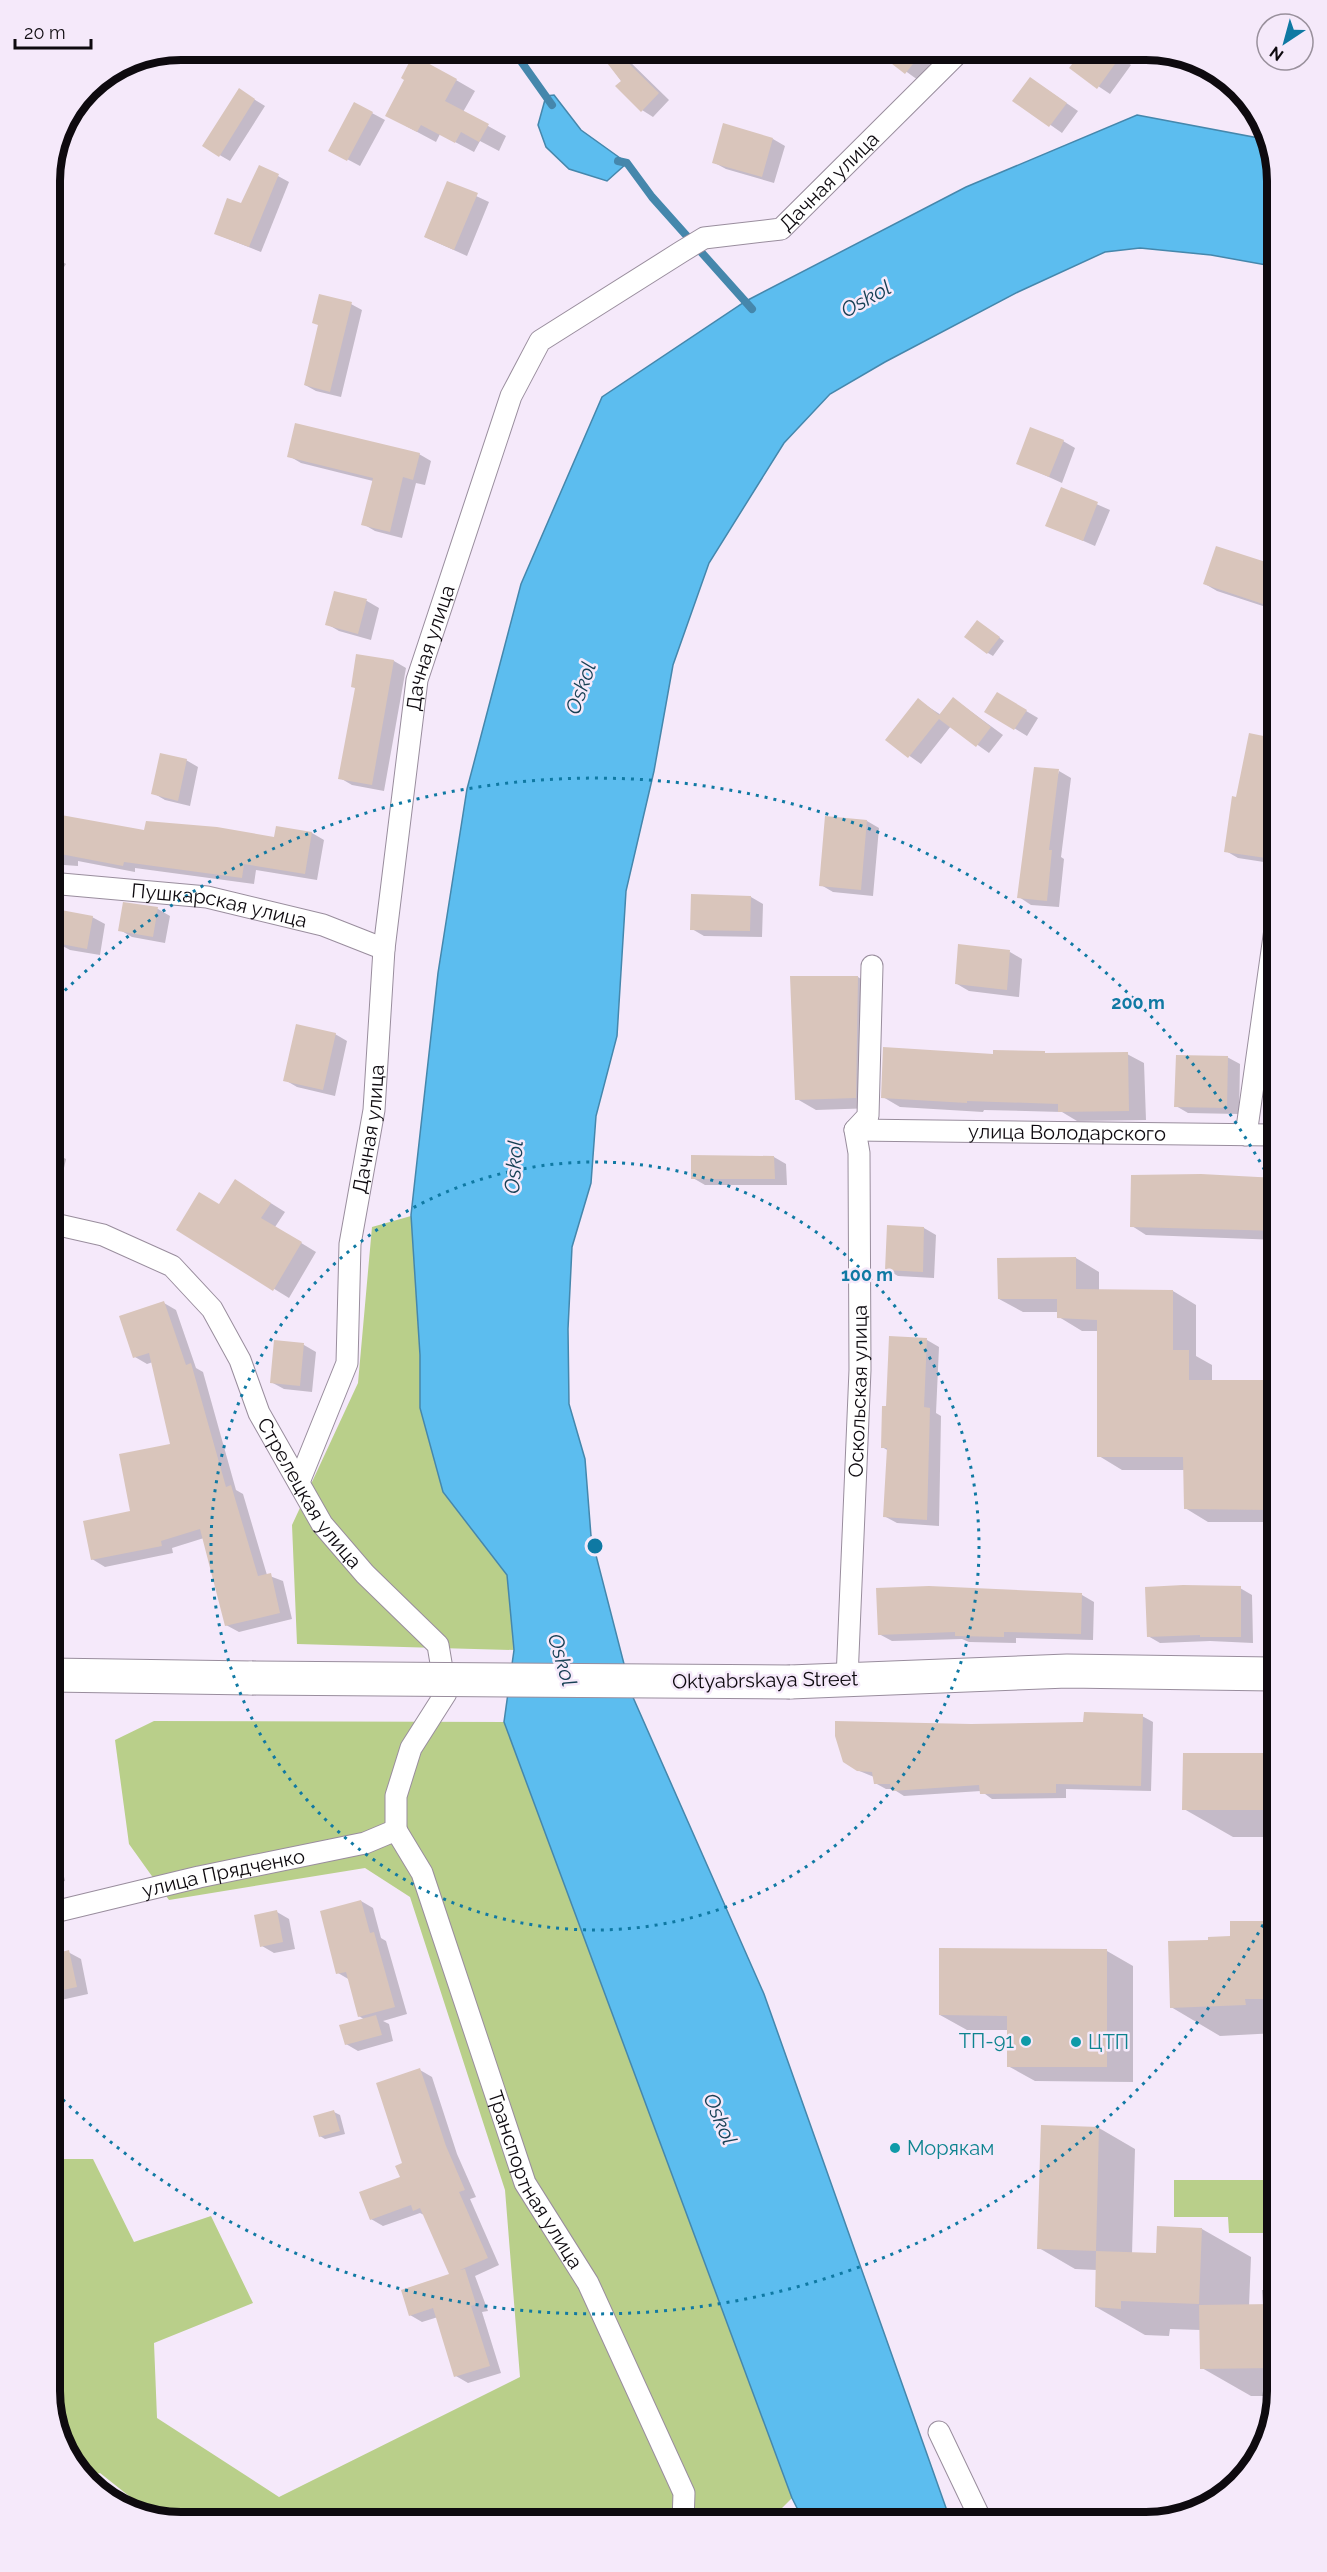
<svg xmlns="http://www.w3.org/2000/svg" width="1327" height="2572" font-family="Raleway,sans-serif">
  <style>
    .green { fill: #b9cf8a }
    .water { fill: #5cbdef; stroke: #4587ac; stroke-width: 1.5 }
    .shadow { fill: #0003 }
    .lines { fill: none; stroke-linecap: round; stroke-linejoin: round }
    .stream { stroke: #4587ac; stroke-width: 8 }
    .building { fill: #d9c5bb }
    .street-casing { stroke: #998d9d; stroke-width: 23 }
    .primary-casing { stroke: #998d9d; stroke-width: 35 }
    .street { stroke: #fff; stroke-width: 21 }
    .primary { stroke: #fff; stroke-width: 33 }
    .primary-bridge-casing { stroke: #998d9d; stroke-width: 35; stroke-linecap: butt }
    .primary-bridge { stroke: #fff; stroke-width: 33 }
    .ring { fill: none; stroke: #0f79a3; stroke-width: 3; stroke-dasharray: 3 6 }
    .culture-dot { fill: #0f9aa8; stroke: #f5e9fa; stroke-width: 2 }
    .labels { text-anchor: middle; stroke-width: 5; stroke-linejoin: round; paint-order: stroke }
    .street-label { font-size: 20px; fill: #0e0a0f; stroke: #f5e9fa }
    .culture-label { font-size: 20px; fill: #0d838f; stroke: #f5e9fa; text-anchor: start }
    .water-label { font-size: 21px; font-style: italic; fill: #174055; stroke: #f5e9fa }
    .rim { fill: none; stroke: #0e0a0f; stroke-width: 8 }
    .centre { fill: #0f79a3; stroke: #f5e9fa; stroke-width: 3 }
    .ring-label { font-size: 18px; text-anchor: middle; font-weight: bold; fill: #0f79a3; stroke: #f5e9fa; stroke-width: 5; stroke-linejoin: round; paint-order: stroke }
  </style>
  <rect width="100%" height="100%" fill="#f5e9fa"/>
  <path class="green" d="M 411,1216 L 420,1355 L 420,1408 L 443,1492 L 507,1575 L 514,1650 L 297,1644 L 292,1525 L 358,1383 L 372,1227 Z
    M 154,1721 L 504,1722 L 792,2498 L 777,2513 L 565,2522 L 259,2522 L 148,2511 L 100,2473 L 87,2477 L 59,2441 L 50,2391 L 50,2159 L 93,2159 L 134,2242 L 211,2216 L 253,2303 L 154,2343 L 157,2418 L 279,2497 L 520,2377 L 505,2190 L 410,1897 L 365,1868 L 169,1900 L 129,1844 L 115,1740 Z
    M 1174,2180 L 1277,2180 L 1277,2233 L 1229,2233 L 1228,2217 L 1174,2217 Z"/>
  <path class="water" d="M 554,95 L 581,130 L 627,163 L 607,181 L 569,169 L 546,147 L 538,125 L 546,96 Z
    M 1137,115 L 1269,140 L 1277,181 L 1277,267 L 1211,255 L 1140,248 L 1105,252 L 1018,292 L 885,362 L 830,394 L 784,443 L 709,563 L 673,665 L 654,771 L 626,891 L 617,1036 L 596,1116 L 591,1183 L 572,1247 L 568,1329 L 569,1404 L 585,1459 L 591,1536 L 632,1695 L 764,1994 L 951,2522 L 804,2522 L 792,2498 L 504,1722 L 514,1650 L 507,1575 L 443,1492 L 420,1408 L 420,1355 L 411,1215 L 438,973 L 467,789 L 521,584 L 602,397 L 746,301 L 966,187 Z"/>
  <path class="shadow" d="M 324,50 L 347,50 L 341,59 Z
    M 599,50 L 630,50 L 623,55 L 669,100 L 653,117 L 642,110 Z
    M 876,50 L 941,50 L 918,80 Z
    M 1084,50 L 1110,50 L 1131,65 L 1110,94 L 1071,68 Z
    M 1030,78 L 1078,111 L 1062,133 L 1015,100 Z
    M 456,80 L 475,91 L 463,112 L 506,136 L 499,151 L 480,141 L 474,152 L 440,134 L 436,142 L 406,126 Z
    M 239,90 L 265,106 L 230,161 L 204,146 Z
    M 355,104 L 385,120 L 360,166 L 330,150 Z
    M 773,139 L 785,146 L 774,183 L 726,169 L 713,162 Z
    M 278,176 L 289,182 L 261,252 L 216,234 L 241,205 Z
    M 448,183 L 489,202 L 467,256 L 425,237 Z
    M 50,254 L 66,264 L 51,287 L 50,286 Z
    M 351,304 L 362,310 L 341,397 L 316,391 L 305,385 Z
    M 1063,441 L 1075,448 L 1062,483 L 1018,463 Z
    M 419,454 L 431,461 L 425,485 L 416,483 L 402,538 L 375,531 L 363,524 L 373,481 L 301,463 L 289,456 Z
    M 1062,489 L 1110,510 L 1095,546 L 1047,525 Z
    M 1277,576 L 1277,619 L 1270,614 L 1272,609 L 1217,591 L 1205,584 Z
    M 335,592 L 367,601 L 379,608 L 371,640 L 339,631 L 327,624 Z
    M 983,625 L 1004,641 L 993,656 L 988,653 Z
    M 358,655 L 394,661 L 406,668 L 384,791 L 352,785 L 340,778 L 356,689 Z
    M 997,694 L 1038,718 L 1027,736 L 987,711 Z
    M 954,699 L 1003,735 L 989,753 L 951,726 L 921,764 L 887,740 L 918,700 L 941,715 Z
    M 1277,741 L 1277,864 L 1238,858 L 1226,851 L 1237,798 Z
    M 186,760 L 198,767 L 190,806 L 165,800 L 153,793 Z
    M 1059,771 L 1071,778 L 1061,857 L 1064,859 L 1059,907 L 1031,905 L 1019,897 Z
    M 50,815 L 145,831 L 276,839 L 277,828 L 312,833 L 324,840 L 317,880 L 256,870 L 254,884 L 135,868 L 135,872 L 78,861 L 78,866 L 50,864 Z
    M 867,821 L 879,828 L 873,896 L 833,892 L 821,885 Z
    M 751,897 L 763,904 L 762,937 L 704,936 L 692,929 Z
    M 124,904 L 158,909 L 170,916 L 165,943 L 132,937 L 120,930 Z
    M 92,917 L 105,924 L 100,955 L 70,950 L 57,943 Z
    M 1010,952 L 1022,959 L 1019,997 L 969,991 L 957,984 Z
    M 858,977 L 876,988 L 874,1108 L 816,1110 L 797,1099 Z
    M 335,1034 L 347,1041 L 335,1096 L 297,1087 L 285,1080 Z
    M 1045,1053 L 1127,1054 L 1144,1063 L 1146,1120 L 1077,1121 L 1062,1112 L 984,1110 L 983,1112 L 900,1107 L 883,1097 L 994,1056 Z
    M 1227,1057 L 1240,1064 L 1239,1114 L 1188,1113 L 1176,1106 Z
    M 50,1151 L 66,1159 L 58,1195 L 50,1193 Z
    M 774,1157 L 786,1164 L 787,1185 L 705,1185 L 693,1178 Z
    M 1132,1176 L 1277,1178 L 1277,1240 L 1146,1235 L 1132,1226 Z
    M 250,1190 L 285,1212 L 275,1227 L 316,1252 L 289,1298 L 178,1230 Z
    M 888,1226 L 924,1228 L 936,1235 L 934,1278 L 898,1276 L 886,1269 Z
    M 1076,1258 L 1099,1272 L 1099,1291 L 1173,1291 L 1196,1305 L 1196,1356 L 1212,1365 L 1212,1381 L 1277,1382 L 1277,1522 L 1208,1522 L 1185,1508 L 1185,1470 L 1122,1470 L 1099,1456 L 1099,1331 L 1082,1331 L 1059,1317 L 1059,1312 L 1023,1312 L 999,1299 Z
    M 164,1303 L 176,1310 L 196,1368 L 203,1372 L 236,1490 L 243,1494 L 267,1575 L 283,1581 L 292,1619 L 239,1632 L 226,1625 L 204,1538 L 172,1548 L 173,1553 L 105,1567 L 92,1559 L 132,1512 L 172,1445 L 153,1362 L 147,1364 L 135,1357 Z
    M 927,1340 L 939,1347 L 936,1413 L 941,1416 L 939,1526 L 897,1523 L 884,1516 L 889,1451 L 882,1447 L 887,1408 Z
    M 275,1341 L 304,1345 L 316,1352 L 312,1392 L 284,1389 L 271,1382 Z
    M 1240,1588 L 1252,1595 L 1253,1643 L 1210,1641 L 1160,1643 L 1148,1636 Z
    M 1082,1595 L 1094,1602 L 1093,1640 L 1016,1638 L 1016,1643 L 969,1642 L 962,1639 L 892,1641 L 879,1634 Z
    M 1142,1716 L 1153,1722 L 1151,1791 L 1066,1789 L 1066,1798 L 992,1799 L 981,1791 L 904,1796 L 893,1789 L 886,1789 L 875,1783 L 874,1777 L 857,1770 L 971,1725 L 1085,1723 Z
    M 1184,1755 L 1277,1755 L 1277,1837 L 1233,1837 L 1184,1809 Z
    M 50,1843 L 57,1847 L 65,1881 L 50,1885 Z
    M 361,1901 L 373,1908 L 381,1938 L 386,1941 L 407,2014 L 383,2021 L 389,2024 L 393,2041 L 358,2051 L 346,2044 L 365,2020 L 359,2016 L 350,1980 L 338,1973 Z
    M 277,1912 L 289,1919 L 295,1949 L 274,1953 L 262,1946 Z
    M 1268,1922 L 1277,1928 L 1277,2033 L 1220,2036 L 1171,2007 L 1210,1941 L 1232,1938 Z
    M 1107,1951 L 1133,1966 L 1133,2082 L 1035,2081 L 1008,2066 L 1008,2030 L 967,2030 L 940,2015 Z
    M 68,1952 L 81,1959 L 88,1994 L 52,2002 L 50,2001 L 50,1956 Z
    M 420,2070 L 432,2077 L 457,2154 L 476,2197 L 470,2199 L 499,2265 L 475,2276 L 488,2311 L 482,2312 L 501,2373 L 468,2383 L 456,2376 L 438,2317 L 422,2322 L 410,2315 L 451,2275 L 424,2215 L 420,2213 L 383,2226 L 371,2219 L 402,2178 Z
    M 334,2112 L 340,2115 L 345,2134 L 325,2139 L 320,2136 Z
    M 1042,2127 L 1099,2128 L 1135,2149 L 1132,2254 L 1157,2255 L 1202,2229 L 1251,2257 L 1249,2306 L 1263,2306 L 1262,2290 L 1277,2290 L 1276,2396 L 1251,2396 L 1202,2368 L 1201,2330 L 1170,2329 L 1169,2336 L 1145,2335 L 1096,2307 L 1097,2270 L 1075,2269 L 1039,2248 Z"/>
  <g class="lines">
    <path class="stream" d="M 513,50 L 552,105
      M 618,161 L 627,163 L 652,197 L 752,309"/>
  </g>
  <path class="building" d="M 597,50 L 615,50 L 659,93 L 641,112 L 615,86 L 621,81 Z
    M 874,50 L 924,50 L 905,74 Z
    M 1083,50 L 1110,50 L 1120,57 L 1097,89 L 1069,68 Z
    M 413,55 L 457,79 L 445,101 L 489,124 L 479,142 L 461,132 L 455,143 L 421,125 L 417,132 L 385,116 L 404,80 L 401,78 Z
    M 1030,77 L 1067,103 L 1049,127 L 1012,101 Z
    M 239,88 L 255,99 L 219,157 L 202,146 Z
    M 354,102 L 373,112 L 347,161 L 328,151 Z
    M 723,123 L 773,138 L 762,177 L 712,163 Z
    M 259,165 L 279,174 L 249,247 L 214,234 L 227,198 L 241,203 Z
    M 447,181 L 478,193 L 454,250 L 424,237 Z
    M 319,294 L 352,302 L 330,392 L 304,385 L 318,325 L 312,323 Z
    M 295,423 L 420,453 L 413,480 L 403,477 L 390,532 L 361,525 L 373,478 L 287,457 Z
    M 1030,427 L 1064,440 L 1049,477 L 1016,464 Z
    M 1061,487 L 1098,502 L 1083,541 L 1045,526 Z
    M 1216,546 L 1278,566 L 1278,609 L 1203,584 Z
    M 334,591 L 367,599 L 358,634 L 325,625 Z
    M 977,620 L 1000,637 L 987,654 L 964,637 Z
    M 356,654 L 394,660 L 372,785 L 338,779 L 355,688 L 351,687 Z
    M 997,692 L 1027,710 L 1014,730 L 984,712 Z
    M 953,697 L 991,727 L 976,747 L 939,719 L 908,758 L 885,740 L 918,698 L 939,715 Z
    M 1249,733 L 1278,739 L 1278,764 L 1270,802 L 1274,802 L 1266,858 L 1224,852 L 1232,796 L 1236,797 Z
    M 160,753 L 187,759 L 178,801 L 151,794 Z
    M 1034,767 L 1059,769 L 1049,850 L 1052,850 L 1047,901 L 1017,898 Z
    M 50,813 L 144,830 L 146,821 L 217,827 L 274,837 L 276,826 L 312,832 L 305,874 L 244,864 L 242,878 L 124,862 L 123,866 L 50,852 Z
    M 825,816 L 867,820 L 861,890 L 819,886 Z
    M 691,894 L 751,896 L 750,931 L 690,930 Z
    M 123,902 L 158,907 L 153,937 L 118,931 Z
    M 61,910 L 93,916 L 87,949 L 56,943 Z
    M 958,944 L 1010,950 L 1007,990 L 955,984 Z
    M 790,976 L 858,976 L 856,1098 L 795,1100 Z
    M 296,1024 L 336,1033 L 323,1090 L 283,1081 Z
    M 883,1047 L 993,1054 L 993,1050 L 1045,1051 L 1045,1053 L 1128,1052 L 1129,1111 L 1058,1112 L 1058,1104 L 967,1101 L 967,1103 L 881,1098 Z
    M 1176,1055 L 1228,1056 L 1227,1108 L 1174,1107 Z
    M 691,1155 L 774,1156 L 775,1179 L 691,1179 Z
    M 1201,1174 L 1277,1178 L 1277,1231 L 1130,1227 L 1131,1175 Z
    M 235,1179 L 271,1203 L 261,1218 L 302,1242 L 273,1291 L 176,1230 L 199,1192 L 219,1204 Z
    M 887,1225 L 924,1227 L 923,1272 L 885,1270 Z
    M 1076,1257 L 1076,1289 L 1173,1290 L 1173,1350 L 1189,1350 L 1189,1380 L 1277,1380 L 1277,1510 L 1184,1509 L 1183,1457 L 1097,1457 L 1097,1320 L 1057,1318 L 1057,1299 L 998,1299 L 997,1258 Z
    M 164,1301 L 186,1365 L 191,1363 L 226,1487 L 231,1485 L 258,1576 L 271,1573 L 280,1613 L 225,1626 L 200,1529 L 161,1541 L 162,1546 L 91,1560 L 83,1521 L 130,1511 L 119,1454 L 170,1444 L 149,1353 L 133,1358 L 119,1316 Z
    M 889,1336 L 927,1338 L 924,1407 L 930,1408 L 927,1520 L 883,1517 L 887,1448 L 881,1448 L 882,1406 L 886,1406 Z
    M 274,1340 L 304,1343 L 300,1386 L 270,1383 Z
    M 1183,1585 L 1241,1586 L 1241,1637 L 1200,1637 L 1200,1635 L 1147,1637 L 1145,1587 Z
    M 929,1586 L 1082,1593 L 1081,1634 L 1004,1632 L 1004,1637 L 955,1636 L 955,1632 L 878,1635 L 876,1588 Z
    M 1084,1712 L 1143,1714 L 1141,1786 L 1056,1784 L 1056,1793 L 980,1794 L 979,1785 L 892,1791 L 890,1784 L 874,1784 L 872,1772 L 857,1771 L 843,1762 L 835,1736 L 835,1721 L 971,1724 L 1083,1722 Z
    M 1183,1753 L 1277,1753 L 1277,1810 L 1182,1810 Z
    M 361,1900 L 370,1933 L 374,1932 L 395,2007 L 358,2017 L 346,1972 L 336,1974 L 320,1911 Z
    M 277,1910 L 283,1942 L 260,1947 L 254,1915 Z
    M 1230,1921 L 1268,1921 L 1269,1943 L 1277,1943 L 1277,1973 L 1269,1973 L 1270,1999 L 1245,1999 L 1246,2005 L 1170,2008 L 1168,1941 L 1208,1940 L 1208,1937 L 1230,1936 Z
    M 939,1948 L 1107,1949 L 1107,2067 L 1007,2067 L 1007,2016 L 939,2015 Z
    M 69,1950 L 77,1987 L 50,1993 L 50,1955 Z
    M 376,2015 L 382,2035 L 345,2045 L 339,2025 Z
    M 420,2068 L 446,2146 L 465,2190 L 459,2192 L 488,2258 L 460,2270 L 465,2269 L 476,2304 L 471,2306 L 490,2366 L 454,2377 L 433,2308 L 409,2316 L 401,2290 L 449,2274 L 420,2208 L 413,2211 L 411,2205 L 370,2220 L 359,2192 L 400,2177 L 395,2166 L 402,2163 L 376,2083 Z
    M 334,2110 L 340,2131 L 319,2137 L 313,2116 Z
    M 1041,2125 L 1099,2127 L 1096,2251 L 1037,2249 Z
    M 1157,2226 L 1202,2228 L 1199,2304 L 1121,2301 L 1121,2309 L 1095,2307 L 1096,2251 L 1156,2253 Z
    M 1277,2304 L 1277,2368 L 1200,2369 L 1199,2305 Z"/>
  <g class="lines">
    <g class="street-casing">
      <g id="street">
        <path id="s1" d="M 50,883 L 207,897 L 323,925 L 384,949"/>
        <path id="s2" d="M 855,1130 L 1277,1135"/>
        <path d="M 1246,1135 L 1277,915"/>
        <path id="s3" d="M 50,1223 L 103,1235 L 172,1266 L 212,1309 L 240,1360 L 259,1413 L 322,1524 L 365,1574 L 438,1645 L 446,1693 L 411,1748 L 396,1796 L 396,1830"/>
        <path id="s4" d="M 299,1482 L 347,1363 L 350,1244 L 374,1110 L 384,949 L 417,680 L 511,396 L 540,341 L 681,252 L 704,238 L 781,229 L 961,50"/>
        <path id="s5" d="M 847,1679 L 860,1370 L 859,1153 L 855,1130 L 868,1116 L 872,966"/>
        <path id="s6" d="M 396,1830 L 422,1873 L 525,2183 L 588,2283 L 684,2493 L 683,2522"/>
        <path id="s7" d="M 50,1913 L 199,1877 L 365,1843 L 396,1830"/>
        <path d="M 939,2432 L 982,2522"/>
      </g>
    </g>
    <g class="primary-casing">
      <path id="primary" d="M 50,1675 L 252,1678
        M 790,1682 L 1067,1671 L 1277,1674"/>
    </g>
    <use href="#street" class="street"/>
    <use href="#primary" class="primary"/>
    <g class="primary-bridge-casing">
      <path id="primary-bridge" d="M 252,1678 L 790,1682"/>
    </g>
    <use href="#primary-bridge" class="primary-bridge"/>
  </g>
  <g class="ring">
    <circle cx="595" cy="1546" r="384"/>
    <path d="M1276 1901A768 768 0 0 1 52 2089M52 1003A768 768 0 0 1 1276 1191"/>
  </g>
  <g class="culture-dot">
    <circle cx="1026" cy="2041" r="6"/>
    <circle cx="1076" cy="2042" r="6"/>
    <circle cx="895" cy="2148" r="6"/>
  </g>
  <g class="labels">
    <g class="street-label">
      <text dy="7" stroke="none"><textPath href="#s4" startOffset="1516">Дачная улица</textPath></text>
      <text dy="7" stroke="none"><textPath href="#s4" startOffset="850">Дачная улица</textPath></text>
      <text dy="7" stroke="none"><textPath href="#s1" startOffset="171">Пушкарская улица</textPath></text>
      <text dy="7" stroke="none"><textPath href="#s4" startOffset="364">Дачная улица</textPath></text>
      <text dy="7" stroke="none"><textPath href="#s2" startOffset="212">улица Володарского</textPath></text>
      <text dy="7" stroke="none"><textPath href="#s5" startOffset="288">Оскольская улица</textPath></text>
      <text dy="7" stroke="none"><textPath href="#s3" startOffset="398">Стрелецкая улица</textPath></text>
      <text transform="translate(765 1680) rotate(-1)" y="7">Oktyabrskaya Street</text>
      <text dy="7" stroke="none"><textPath href="#s7" startOffset="178">улица Прядченко</textPath></text>
      <text dy="7" stroke="none"><textPath href="#s6" startOffset="378">Транспортная улица</textPath></text>
    </g>
    <g class="culture-label">
      <text x="1014" y="2048" text-anchor="end">ТП-91</text>
      <text x="1088" y="2049">ЦТП</text>
      <text x="907" y="2155">Морякам</text>
    </g>
    <g class="water-label">
      <text transform="translate(866 299) rotate(-29)" y="7">Oskol</text>
      <text transform="translate(581 688) rotate(-71)" y="7">Oskol</text>
      <text transform="translate(514 1167) rotate(-86)" y="7">Oskol</text>
      <text transform="translate(562 1660) rotate(73)" y="7">Oskol</text>
      <text transform="translate(720 2119) rotate(67)" y="7">Oskol</text>
    </g>
  </g>
  <path d="M0 0H1327V2572H0ZM181 60H1146A121 121 0 0 1 1267 181V2391A121 121 0 0 1 1146 2512H181A121 121 0 0 1 60 2391V181A121 121 0 0 1 181 60Z" fill="#f5e9fa" fill-rule="evenodd"/>
  <path class="rim" d="M181 60H1146A121 121 0 0 1 1267 181V2391A121 121 0 0 1 1146 2512H181A121 121 0 0 1 60 2391V181A121 121 0 0 1 181 60Z"/>
  <circle cx="595" cy="1546" r="9" class="centre"/>
  <g class="ring-label">
    <text x="1138" y="1009">200 m</text>
    <text x="867" y="1281">100 m</text>
  </g>
  <g transform="translate(1285 42) rotate(216)"><circle r="28" fill="#f5e9fa" stroke="#99909c" stroke-width="1.5"/>
  <path d="M0-4.5L10 22L0 15L-10 22Z" fill="#0f79a3"/>
  <text y="-9" font-size="16" font-weight="bold" text-anchor="middle" fill="#0e0a0f">N</text>
  </g>
  <path d="M15 39v9h76v-9" fill="none" stroke="#0e0a0f" stroke-width="3"/>
  <text x="24" y="39" font-size="18" fill="#0e0a0f" stroke="#f5e9fa" stroke-width="4.5" paint-order="stroke">20 m</text>
</svg>
